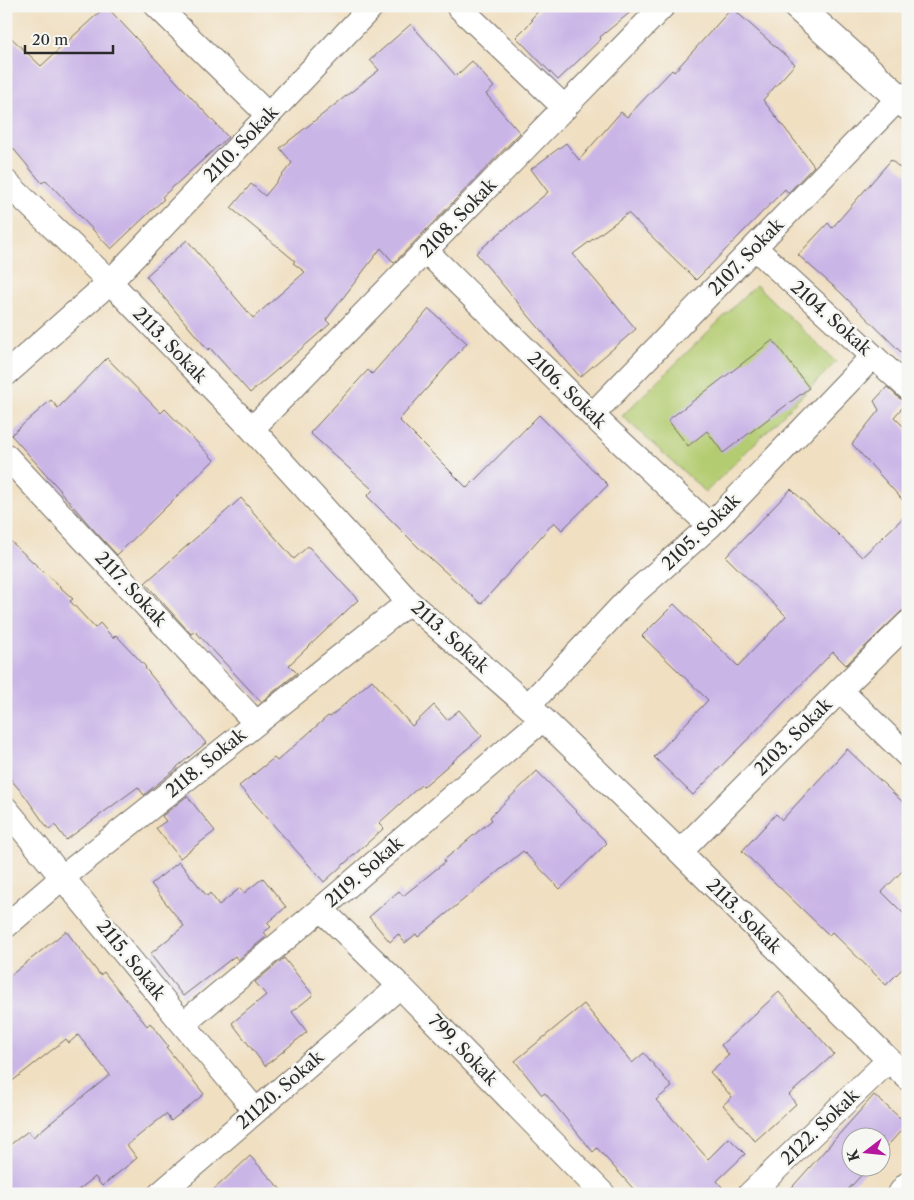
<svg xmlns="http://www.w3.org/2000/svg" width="914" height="1200" font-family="'Libre Caslon Text',serif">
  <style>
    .green { fill: #b4cc71; stroke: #707c4e }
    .building { fill: #cab5e7 }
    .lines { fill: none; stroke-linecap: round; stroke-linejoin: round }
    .street-casing { stroke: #706a60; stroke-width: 26 }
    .secondary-casing { stroke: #706a60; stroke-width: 30 }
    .street { stroke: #fff; stroke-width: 24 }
    .secondary { stroke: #fff; stroke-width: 28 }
    .labels { text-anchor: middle; stroke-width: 5; stroke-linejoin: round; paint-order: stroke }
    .street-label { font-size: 18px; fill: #2b2b2b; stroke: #f6f6f2 }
  </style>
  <rect width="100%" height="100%" fill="#f6f6f2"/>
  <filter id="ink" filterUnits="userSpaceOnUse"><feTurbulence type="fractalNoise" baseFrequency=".02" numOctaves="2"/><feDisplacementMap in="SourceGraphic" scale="10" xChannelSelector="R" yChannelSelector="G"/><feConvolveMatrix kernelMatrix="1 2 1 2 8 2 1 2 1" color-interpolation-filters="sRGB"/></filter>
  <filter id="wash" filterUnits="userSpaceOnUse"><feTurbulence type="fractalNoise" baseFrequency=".0096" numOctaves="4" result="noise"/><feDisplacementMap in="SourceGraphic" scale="20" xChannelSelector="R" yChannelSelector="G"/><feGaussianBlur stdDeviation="1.12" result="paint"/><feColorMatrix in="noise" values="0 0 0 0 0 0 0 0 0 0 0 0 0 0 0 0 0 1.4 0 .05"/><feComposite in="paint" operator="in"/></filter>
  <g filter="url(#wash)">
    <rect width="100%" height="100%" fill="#f0dfc1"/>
    <path class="green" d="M 756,285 L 836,362 L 706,492 L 622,416 Z"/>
    <g id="blocks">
      <path class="building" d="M 106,6 L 228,137 L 162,197 L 164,199 L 111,249 L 46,180 L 42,183 L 6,140 L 6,33 L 41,66 Z
        M 543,6 L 638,6 L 600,37 L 601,39 L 558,80 L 516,37 L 533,20 L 531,19 Z
        M 732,8 L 795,64 L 763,100 L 814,166 L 788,193 L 785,189 L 696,280 L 628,213 L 573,254 L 636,329 L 580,377 L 476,253 L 548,192 L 531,169 L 566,143 L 579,160 L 621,112 L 627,117 L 672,70 L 674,72 Z
        M 411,24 L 456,76 L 472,61 L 494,87 L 486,94 L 520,133 L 394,263 L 381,248 L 326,320 L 330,324 L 250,393 L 210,348 L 208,350 L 146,276 L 187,240 L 253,318 L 305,272 L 293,263 L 295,261 L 231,208 L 251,184 L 265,196 L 292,163 L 280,148 L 379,70 L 370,60 Z
        M 891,160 L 908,175 L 908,359 L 840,292 L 798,255 L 828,223 L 832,228 Z
        M 429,309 L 467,343 L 399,420 L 467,488 L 539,415 L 608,485 L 562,530 L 554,522 L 481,604 L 419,548 L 367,496 L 373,490 L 310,433 L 368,370 L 372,374 Z
        M 773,340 L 809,388 L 723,453 L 707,431 L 688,446 L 668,420 Z
        M 107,358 L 161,413 L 165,409 L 214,460 L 117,555 L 90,526 L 60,491 L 61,491 L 11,435 L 51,400 L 58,408 Z
        M 887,387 L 899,398 L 905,401 L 908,401 L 894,417 L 908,431 L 908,506 L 852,444 L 879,410 L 874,401 Z
        M 791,489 L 862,557 L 908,513 L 908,605 L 846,665 L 833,652 L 693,795 L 654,757 L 708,700 L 642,636 L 674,604 L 738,666 L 786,616 L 726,557 Z
        M 241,498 L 294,559 L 308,546 L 358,600 L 289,665 L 297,673 L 261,702 L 195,631 L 191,634 L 145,583 Z
        M 6,537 L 73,599 L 70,601 L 95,628 L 100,623 L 113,638 L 116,635 L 146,667 L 145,668 L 206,743 L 177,767 L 177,768 L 144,795 L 138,787 L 66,840 L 55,825 L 49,830 L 25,796 L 6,774 Z
        M 372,680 L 412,726 L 434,705 L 447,720 L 459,710 L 482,736 L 423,787 L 421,785 L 379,823 L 384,828 L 324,882 L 239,786 L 274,758 L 277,761 L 328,716 L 330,717 Z
        M 847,749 L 908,807 L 908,865 L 882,892 L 908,918 L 908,963 L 886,985 L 832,932 L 829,935 L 742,851 L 776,814 L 782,820 Z
        M 537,771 L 607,843 L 560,889 L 523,851 L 418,937 L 416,934 L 405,943 L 398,934 L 390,942 L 369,917 L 399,891 L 403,896 L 445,862 L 444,860 L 492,820 L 490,817 Z
        M 187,796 L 215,831 L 180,858 L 156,828 L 166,821 L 162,816 Z
        M 179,862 L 207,896 L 210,893 L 219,905 L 240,888 L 244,893 L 263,878 L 286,907 L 267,923 L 271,927 L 264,932 L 267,936 L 238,960 L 235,956 L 183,996 L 150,954 L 184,926 L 151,884 Z
        M 66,931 L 100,975 L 104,972 L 147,1026 L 150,1023 L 168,1046 L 166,1047 L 204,1094 L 171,1121 L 166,1114 L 127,1145 L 137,1158 L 102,1186 L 95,1177 L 73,1194 L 6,1194 L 6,1148 L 28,1131 L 33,1137 L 110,1075 L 78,1035 L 69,1043 L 66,1039 L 6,1086 L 6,979 Z
        M 284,958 L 313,995 L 292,1012 L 307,1032 L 265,1066 L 232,1023 L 266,995 L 255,982 Z
        M 779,992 L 834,1054 L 789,1095 L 796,1104 L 755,1141 L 723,1105 L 732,1097 L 710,1072 L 729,1055 L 721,1045 Z
        M 584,1004 L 632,1063 L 644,1053 L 672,1087 L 656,1100 L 708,1159 L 729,1138 L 745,1154 L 717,1181 L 728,1194 L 638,1194 L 597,1148 L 593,1152 L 545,1093 L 542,1095 L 515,1061 Z
        M 874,1095 L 907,1124 L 882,1152 L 882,1138 L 852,1138 L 852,1168 L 868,1168 L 844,1194 L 786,1194 Z
        M 250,1156 L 285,1194 L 209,1194 Z"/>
    </g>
  </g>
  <g filter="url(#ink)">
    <use href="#blocks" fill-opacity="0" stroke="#706a60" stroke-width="1"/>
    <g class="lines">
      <g class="street-casing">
        <path id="street" d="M 157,6 L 268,115
          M 458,6 L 565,108
          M 6,182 L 110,282 L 252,429 L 409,602 L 543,719 L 680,852 L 889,1060 L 908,1078
          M 755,248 L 908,388
          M 426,251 L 592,415 L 710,526
          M 6,374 L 110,282 L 372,6
          M 592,415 L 899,98
          M 252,429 L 663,6
          M 6,456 L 256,723
          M 840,690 L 908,756
          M 528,706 L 633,594 L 710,526 L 873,356
          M 6,809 L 183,1024 L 256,1111
          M 680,852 L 840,690 L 908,623
          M 321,909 L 400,986 L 603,1194
          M 6,926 L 63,877 L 409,602
          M 183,1024 L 321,909 L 543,719
          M 160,1194 L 256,1111 L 400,986
          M 750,1194 L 889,1060"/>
      </g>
      <g class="secondary-casing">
        <path id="secondary" d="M 797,6 L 908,106
          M 902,1194 L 908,1186"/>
      </g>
      <use href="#street" class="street"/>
      <use href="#secondary" class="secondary"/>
    </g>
  </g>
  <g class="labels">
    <g class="street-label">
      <text transform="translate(241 144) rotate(-46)" y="6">2110. Sokak</text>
      <text transform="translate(458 218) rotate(-46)" y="6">2108. Sokak</text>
      <text transform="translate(746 257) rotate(-46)" y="6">2107. Sokak</text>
      <text transform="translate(831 318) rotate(42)" y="6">2104. Sokak</text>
      <text transform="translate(170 345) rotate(46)" y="6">2113. Sokak</text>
      <text transform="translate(567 390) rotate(44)" y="6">2106. Sokak</text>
      <text transform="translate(701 532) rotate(-44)" y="6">2105. Sokak</text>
      <text transform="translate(131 589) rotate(47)" y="6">2117. Sokak</text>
      <text transform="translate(450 637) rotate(42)" y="6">2113. Sokak</text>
      <text transform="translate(793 737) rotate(-45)" y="6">2103. Sokak</text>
      <text transform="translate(206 763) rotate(-39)" y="6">2118. Sokak</text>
      <text transform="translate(364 872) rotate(-41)" y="6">2119. Sokak</text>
      <text transform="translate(744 916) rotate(45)" y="6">2113. Sokak</text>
      <text transform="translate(131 960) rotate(51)" y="6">2115. Sokak</text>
      <text transform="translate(463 1050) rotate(46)" y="6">799. Sokak</text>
      <text transform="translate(280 1090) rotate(-41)" y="6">21120. Sokak</text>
      <text transform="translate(820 1127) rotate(-44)" y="6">2122. Sokak</text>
    </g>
  </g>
  <rect width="914" height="1200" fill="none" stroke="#f6f6f2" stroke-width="25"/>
  <g transform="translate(866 1152) rotate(254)"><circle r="24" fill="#f6f6f2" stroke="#a5a5a2"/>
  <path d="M0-4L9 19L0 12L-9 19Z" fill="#b5179e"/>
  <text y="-8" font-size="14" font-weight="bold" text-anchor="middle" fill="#2b2b2b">K</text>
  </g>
  <path d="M25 45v8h88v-8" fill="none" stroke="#2b2b2b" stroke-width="2.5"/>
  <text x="32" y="45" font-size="15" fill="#2b2b2b" stroke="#f6f6f2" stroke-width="4" paint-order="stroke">20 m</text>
</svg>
